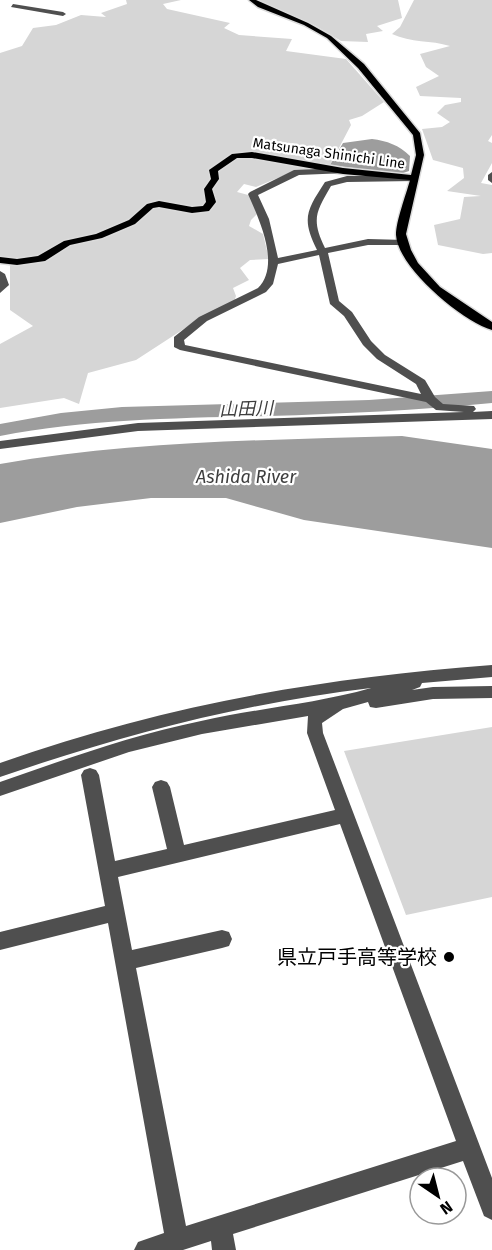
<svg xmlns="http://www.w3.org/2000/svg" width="492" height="1250" font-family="'Fira Sans','Noto Sans JP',sans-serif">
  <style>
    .green { fill: #d6d6d6 }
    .water { fill: #9d9d9d }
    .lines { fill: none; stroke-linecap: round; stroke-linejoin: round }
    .river { fill: #9d9d9d; fill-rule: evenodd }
    .major-casing { stroke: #dbdbdb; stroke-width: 3 }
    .minor { fill: #4f4f4f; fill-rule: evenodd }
    .major { fill: #000; fill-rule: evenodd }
    .poi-dot { fill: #000; stroke: #fff; stroke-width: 2 }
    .labels { text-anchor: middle; stroke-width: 4.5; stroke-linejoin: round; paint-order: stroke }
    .far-street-label { font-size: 14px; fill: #000; stroke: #fff }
    .water-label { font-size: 18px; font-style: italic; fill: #3e3e3e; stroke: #fff }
    .near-poi-label { font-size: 20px; fill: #000; stroke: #fff; text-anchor: end }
  </style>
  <rect width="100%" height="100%" fill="#fff"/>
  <path class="green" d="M 126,0 L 181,0 L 163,4 L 167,9 L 230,23 L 224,28 L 239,35 L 292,39 L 286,51 L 346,59 L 384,102 L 362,116 L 349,120 L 351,125 L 330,165 L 285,175 L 256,187 L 244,184 L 237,192 L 252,196 L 259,212 L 251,220 L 249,226 L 263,234 L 269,259 L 250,260 L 240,268 L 249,280 L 233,288 L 236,296 L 233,305 L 196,321 L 136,360 L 88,373 L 79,404 L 64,398 L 0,408 L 0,344 L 33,326 L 10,310 L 10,264 L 23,262 L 0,256 L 0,53 L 22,46 L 33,28 L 56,25 L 81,15 L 106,17 L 101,13 L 127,4 Z
    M 255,0 L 398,0 L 402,18 L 377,26 L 383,31 L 366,34 L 368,42 L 341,41 L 316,26 Z
    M 414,0 L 492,0 L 492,135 L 488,141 L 492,143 L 492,163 L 481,183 L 492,185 L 492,253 L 483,254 L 438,245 L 434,225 L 460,219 L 464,197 L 481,196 L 447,191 L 464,178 L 463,168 L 433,160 L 422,129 L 442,127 L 450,122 L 437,113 L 445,105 L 461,102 L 461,98 L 420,96 L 416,87 L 439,76 L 426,67 L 420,54 L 450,46 C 431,40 411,43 392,34 L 400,27 Z
    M 492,727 L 492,897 L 406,915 L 344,751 Z"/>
  <path class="water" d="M 372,139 C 387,141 399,145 410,156 L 409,171 L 400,174 L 330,165 L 343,143 Z
    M 402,436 L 492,449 L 492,548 L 304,520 L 226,498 L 151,498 L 77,507 L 0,523 L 0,464 C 132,441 268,440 402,436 Z"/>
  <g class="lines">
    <path class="river" d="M 492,391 L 492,403 C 418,410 343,414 268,416 C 178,418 89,419 0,436 L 0,424 L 61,413 L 122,407 L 369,400 Z"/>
    <g class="major-casing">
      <path id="major" d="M 249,0 L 256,0 L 308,23 L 331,36 L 364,64 L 420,133 L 424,155 L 406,234 L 411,250 L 418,263 L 440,287 L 492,322 L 492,330 C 462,321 398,268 396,235 C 396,221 406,195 410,180 L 343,174 L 252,158 L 237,158 L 218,171 L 219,179 L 212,189 L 216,202 L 209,211 L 192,213 L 159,207 L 153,208 L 135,224 L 102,238 L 70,245 L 45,261 L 17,265 L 0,263 L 0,257 L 17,259 L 38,256 L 64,241 L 96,234 L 129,220 L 147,204 L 159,201 L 192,207 L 203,206 L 206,202 L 204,189 L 211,179 L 209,170 L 232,154 L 252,152 L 343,168 L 411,175 L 416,155 L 413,135 L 358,68 L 327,38 L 304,25 L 258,7 Z"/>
    </g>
    <path class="minor" d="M 13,4 L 63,12 L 66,14 L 63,16 L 11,7 Z
      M 343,168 L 347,171 L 346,173 L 299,175 L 258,195 L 269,219 L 278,258 L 317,250 C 301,218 307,210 325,182 L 347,176 L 417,176 L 418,178 L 414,181 L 347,182 L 331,186 C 316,212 311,219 325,248 L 368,239 L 405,240 L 407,242 L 402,245 L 368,245 L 328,253 L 339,301 L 352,312 L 371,341 L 385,355 L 425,380 L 435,397 L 443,404 L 474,406 L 476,409 L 473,412 L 492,411 L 492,419 L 138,431 L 0,449 L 0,441 L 138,423 L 464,412 L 436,410 L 426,402 L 180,350 L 174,347 L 174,337 L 199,317 L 258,288 C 281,265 259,219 248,194 L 250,192 L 294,170 ZM 319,255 L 330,304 L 344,316 L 363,345 L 377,359 L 416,384 L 421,394 L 185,345 L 184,340 L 207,321 L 266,292 L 273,284 L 278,264 Z
      M 492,172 L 492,183 L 488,180 L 488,175 Z
      M 0,271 L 5,274 L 9,285 L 0,293 Z
      M 492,665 L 492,677 L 422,683 L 420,687 L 412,690 L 433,687 L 492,686 L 492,698 L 433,699 L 376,708 L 370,707 L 368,702 L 343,709 L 322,723 L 323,733 L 492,1178 L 492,1220 L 484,1216 L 463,1161 L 233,1234 L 236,1250 L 212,1250 L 211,1241 L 183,1250 L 134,1250 L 138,1242 L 164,1233 L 108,923 L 0,950 L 0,932 L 105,906 L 81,775 L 84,770 L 90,768 L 96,770 L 99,775 L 115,861 L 167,849 L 152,787 L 155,782 L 161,780 L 167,782 L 170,787 L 184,845 L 335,810 L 307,733 L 308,716 L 202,734 L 129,752 L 0,796 L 0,782 C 66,759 132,735 201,721 C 258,708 315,704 371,688 C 244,703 121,735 0,777 L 0,763 C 164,705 320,678 492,665 ZM 340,824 L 456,1141 L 186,1226 L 136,968 L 222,948 L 229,946 L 232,939 L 229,932 L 222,930 L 132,950 L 118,877 Z"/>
    <use href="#major" class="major"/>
  </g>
  <circle class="poi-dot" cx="449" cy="957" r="6"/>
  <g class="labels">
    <g class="far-street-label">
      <text transform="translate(329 153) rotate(8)" y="5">Matsunaga Shinichi Line</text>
    </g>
    <g class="water-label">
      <text transform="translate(246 409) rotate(-2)" y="6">山田川</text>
      <text x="246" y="483">Ashida River</text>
    </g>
    <g class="near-poi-label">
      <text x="437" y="964">県立戸手高等学校</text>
    </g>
  </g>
  <g transform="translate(438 1196) rotate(145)"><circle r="28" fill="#ffffff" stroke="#999999" stroke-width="1.5"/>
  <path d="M0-4.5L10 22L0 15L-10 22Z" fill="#000000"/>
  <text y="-9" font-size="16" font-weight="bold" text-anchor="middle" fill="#000000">N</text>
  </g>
</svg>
